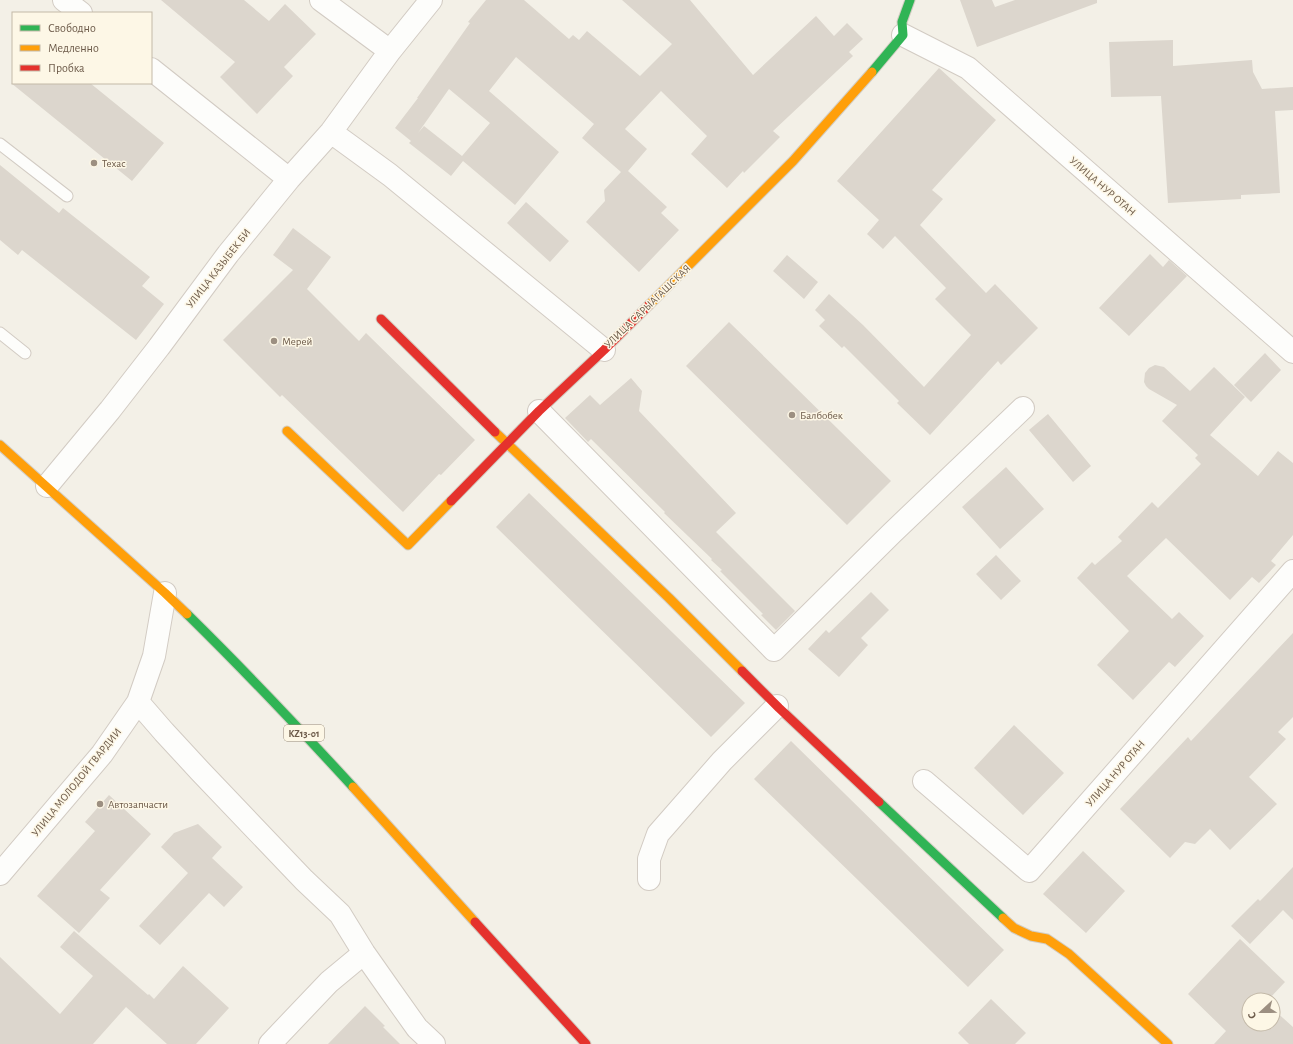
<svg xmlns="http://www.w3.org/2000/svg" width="1293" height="1044" font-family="'Alegreya Sans',sans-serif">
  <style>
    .building { fill: #dcd6cd; fill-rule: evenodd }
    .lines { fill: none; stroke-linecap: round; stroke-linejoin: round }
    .lane-casing { stroke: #d2cbc3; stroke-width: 13 }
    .street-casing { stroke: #d2cbc3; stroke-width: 24 }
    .fast-casing { stroke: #d2cdc3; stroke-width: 11 }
    .slow-casing { stroke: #d2cdc3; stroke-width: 11 }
    .jam-casing { stroke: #d2cdc3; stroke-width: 11 }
    .lane { stroke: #fdfdfb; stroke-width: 11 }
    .street { stroke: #fdfdfb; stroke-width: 22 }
    .fast { stroke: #30b455; stroke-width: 9 }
    .slow { stroke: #ff9f0a; stroke-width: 9 }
    .jam { stroke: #e5322d; stroke-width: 9 }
    .poi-dot { fill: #9c8f81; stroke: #fdf7e6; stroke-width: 1.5 }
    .labels { text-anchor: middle; stroke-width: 3; stroke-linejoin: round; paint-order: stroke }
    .shield { fill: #fdf7e6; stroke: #988a79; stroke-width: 1 }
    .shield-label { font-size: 10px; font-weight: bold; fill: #6d5b4a }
    .poi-label { font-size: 11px; fill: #6d5b4a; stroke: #fdf7e6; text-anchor: start }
    .street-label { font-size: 11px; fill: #6d5b4a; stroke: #fdf7e6 }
  </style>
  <rect width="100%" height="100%" fill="#f3f0e7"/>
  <path class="building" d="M 161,0 L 244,0 L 269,21 L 285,4 L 316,34 L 284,67 L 293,76 L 257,114 L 220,77 L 235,62 Z
    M 486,0 L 524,0 L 569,39 L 573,35 L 579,40 L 587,31 L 640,76 L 672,44 L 622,0 L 690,0 L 753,75 L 816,16 L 834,36 L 847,23 L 863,39 L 849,52 L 853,56 L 773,131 L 780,137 L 744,173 L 743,171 L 727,188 L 691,154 L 707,136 L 661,91 L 625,129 L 647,149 L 628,171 L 667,207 L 661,213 L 679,230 L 639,272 L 586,222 L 605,201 L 604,190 L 621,172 L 582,138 L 594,124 L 516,57 L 489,91 L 559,152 L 515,205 L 463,161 L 451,176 L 409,143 L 411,141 L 395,128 L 418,98 L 417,98 L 470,23 L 468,22 ZM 449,89 L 490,123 L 462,156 L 424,126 L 418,133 Z
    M 960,0 L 992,0 L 995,7 L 1015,0 L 1097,0 L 1097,3 L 977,47 Z
    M 1173,40 L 1173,66 L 1252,60 L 1253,72 L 1262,89 L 1293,87 L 1293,110 L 1275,111 L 1280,193 L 1241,195 L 1241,199 L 1168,203 L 1161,96 L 1111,97 L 1109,42 Z
    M 939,68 L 996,120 L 932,190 L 943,199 L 920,225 L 986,293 L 995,284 L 1038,328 L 1001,365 L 998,361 L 930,435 L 897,403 L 899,401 L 844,346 L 842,348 L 819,326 L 825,320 L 815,310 L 829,294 L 863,325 L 924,387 L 971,335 L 935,299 L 946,288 L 895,236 L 883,249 L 867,234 L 879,220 L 837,181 Z
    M 11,83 L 90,83 L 164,143 L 132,181 Z
    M 0,165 L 59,213 L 63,208 L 150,277 L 142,286 L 164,304 L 136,340 L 22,250 L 18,255 L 0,240 Z
    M 526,202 L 569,241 L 550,262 L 507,223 Z
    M 293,228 L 331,257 L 307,289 L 359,341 L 366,333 L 475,440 L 441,475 L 439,474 L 403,512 L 282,395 L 280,397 L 223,340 L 293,270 L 273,255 Z
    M 1150,254 L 1163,267 L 1169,260 L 1187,276 L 1129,336 L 1099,308 Z
    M 787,255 L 818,282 L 804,299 L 773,271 Z
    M 729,322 L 891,481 L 847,525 L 686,366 Z
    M 1265,353 L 1281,370 L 1251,402 L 1234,385 Z
    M 1155,365 L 1164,367 L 1190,391 L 1214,367 L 1245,397 L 1210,435 L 1258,476 L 1278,451 L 1293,463 L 1293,535 L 1271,561 L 1276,565 L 1259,583 L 1252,577 L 1230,600 L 1166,538 L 1127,576 L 1172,619 L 1179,612 L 1204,636 L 1175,667 L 1169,662 L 1133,700 L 1097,665 L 1129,631 L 1077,578 L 1092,562 L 1095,565 L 1122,541 L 1118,537 L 1152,502 L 1158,508 L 1201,464 L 1195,458 L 1198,455 L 1162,421 L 1177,405 L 1149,389 L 1146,386 L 1144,382 L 1145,373 L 1149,368 Z
    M 631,378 L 642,391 L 639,411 L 736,513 L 716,532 L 795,611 L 776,630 L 761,615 L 763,614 L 720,571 L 722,570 L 711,560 L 712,559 L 664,513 L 665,512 L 591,439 L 588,442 L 565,418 L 590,395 L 600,405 Z
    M 1048,414 L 1091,466 L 1073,482 L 1029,430 Z
    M 1006,467 L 1044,509 L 1000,549 L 962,507 Z
    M 529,493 L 745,703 L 711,737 L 496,527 Z
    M 996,555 L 1021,581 L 1001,600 L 976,574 Z
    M 871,592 L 889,610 L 861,638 L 868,645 L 839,677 L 808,649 L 826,630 L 829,633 Z
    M 1293,633 L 1293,717 L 1278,732 L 1286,739 L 1249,777 L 1277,804 L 1230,850 L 1210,829 L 1195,844 L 1185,842 L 1170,858 L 1120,809 L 1188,737 L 1191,741 Z
    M 1014,725 L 1064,773 L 1023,815 L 974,768 Z
    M 791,741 L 1004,950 L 968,987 L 754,779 Z
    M 109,795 L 151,834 L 100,890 L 110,898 L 79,933 L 37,896 L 95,831 L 85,822 Z
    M 198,824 L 222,847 L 212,858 L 243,887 L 224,907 L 209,893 L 160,945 L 139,926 L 188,873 L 161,847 L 174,833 Z
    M 1083,851 L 1125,891 L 1086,933 L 1043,894 Z
    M 1293,867 L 1293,920 L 1283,910 L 1250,944 L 1231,926 L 1258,899 L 1260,901 Z
    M 74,931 L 148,995 L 149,994 L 154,999 L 183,966 L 229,1008 L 196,1044 L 167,1044 L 126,1007 L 93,1044 L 0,1044 L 0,957 L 60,1014 L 93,976 L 60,947 Z
    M 1240,939 L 1285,982 L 1268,1000 L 1249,1000 L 1249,1024 L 1273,1024 L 1273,1009 L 1293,1027 L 1293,1044 L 1214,1044 L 1226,1031 L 1188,994 Z
    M 991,999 L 1026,1033 L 1015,1044 L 969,1044 L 958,1033 Z
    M 365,1006 L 385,1026 L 383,1027 L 400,1044 L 328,1044 Z"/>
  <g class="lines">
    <g class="lane-casing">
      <path id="lane" d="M 0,144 L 67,196
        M 0,333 L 25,353"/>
    </g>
    <g class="street-casing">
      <path id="street" d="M 64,0 L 81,13
        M 321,0 L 390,51
        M 903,35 L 968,68 L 1293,352
        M 151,69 L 289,179
        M 331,132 L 390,175 L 604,350
        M 539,411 L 774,650 L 892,533 L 1023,408
        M 47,486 L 110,410 L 159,347 L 228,254 L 289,179 L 331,132 L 390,51 L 431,0
        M 138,702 L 164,732 L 200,771 L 304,880 L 340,914 L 364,953 L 390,990 L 417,1028 L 434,1044
        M 924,781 L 1029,871 L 1293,571
        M 0,874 L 102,754 L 138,702 L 154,656 L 165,593
        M 649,879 L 649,859 L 658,834 L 722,761 L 777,706
        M 270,1044 L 329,982 L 364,953"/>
    </g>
    <g class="fast-casing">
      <path id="fast" d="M 872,72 L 903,35 L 902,22 L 910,0
        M 187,614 C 244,670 299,728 353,787
        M 879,802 L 1003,918"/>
    </g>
    <g class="slow-casing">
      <path id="slow" d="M 649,305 L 793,161 L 872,72
        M 287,431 L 408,545 L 451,501
        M 495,432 L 669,598 L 742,671
        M 0,445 L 165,593 L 187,614
        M 353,787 L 475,922
        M 1003,918 L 1014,928 L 1031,936 L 1047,939 L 1069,954 L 1168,1044"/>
    </g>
    <g class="jam-casing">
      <path id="jam" d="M 381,319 L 495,432
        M 451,501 L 539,411 L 604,350 L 649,305
        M 742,671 L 779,708 L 879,802
        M 475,922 L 586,1044"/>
    </g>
    <use href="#lane" class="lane"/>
    <use href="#street" class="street"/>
    <use href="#fast" class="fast"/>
    <use href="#slow" class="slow"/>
    <use href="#jam" class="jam"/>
  </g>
  <g class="poi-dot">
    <circle cx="94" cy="163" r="4"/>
    <circle cx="274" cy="341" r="4"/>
    <circle cx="792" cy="415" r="4"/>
    <circle cx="100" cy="804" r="4"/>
  </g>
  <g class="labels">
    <rect class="shield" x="284" y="725" width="40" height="16" rx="3"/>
    <g class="shield-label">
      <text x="304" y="737">KZ13-01</text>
    </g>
    <g class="poi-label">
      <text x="102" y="167">Техас</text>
      <text x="282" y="345">Мерей</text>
      <text x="800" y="419">Балбобек</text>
      <text x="108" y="808">Автозапчасти</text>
    </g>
    <g class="street-label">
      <text transform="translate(1103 186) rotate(41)" y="4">УЛИЦА НУР ОТАН</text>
      <text transform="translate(218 268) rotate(-52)" y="4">УЛИЦА КАЗЫБЕК БИ</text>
      <text transform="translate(647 306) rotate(-44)" y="4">УЛИЦА САРЫАГАШСКАЯ</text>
      <text transform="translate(1115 773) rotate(-49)" y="4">УЛИЦА НУР ОТАН</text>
      <text transform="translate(76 782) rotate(-51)" y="4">УЛИЦА МОЛОДОЙ ГВАРДИИ</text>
    </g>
  </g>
  <rect x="12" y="12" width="140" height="72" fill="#fdf7e6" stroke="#c3b9a8"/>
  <rect x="20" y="25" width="20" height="6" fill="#30b455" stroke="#c3b9a8"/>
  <text x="48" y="32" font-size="12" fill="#6d5b4a">Свободно</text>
  <rect x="20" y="45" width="20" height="6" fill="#ff9f0a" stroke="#c3b9a8"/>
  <text x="48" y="52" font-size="12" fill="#6d5b4a">Медленно</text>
  <rect x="20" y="65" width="20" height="6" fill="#e5322d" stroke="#c3b9a8"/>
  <text x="48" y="72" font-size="12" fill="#6d5b4a">Пробка</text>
  <g transform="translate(1261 1012) rotate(248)"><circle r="19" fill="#fdf7e6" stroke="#c3b9a8"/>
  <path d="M0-3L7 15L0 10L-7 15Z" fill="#9c8f81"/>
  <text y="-6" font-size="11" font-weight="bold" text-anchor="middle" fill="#6d5b4a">С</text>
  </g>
</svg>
